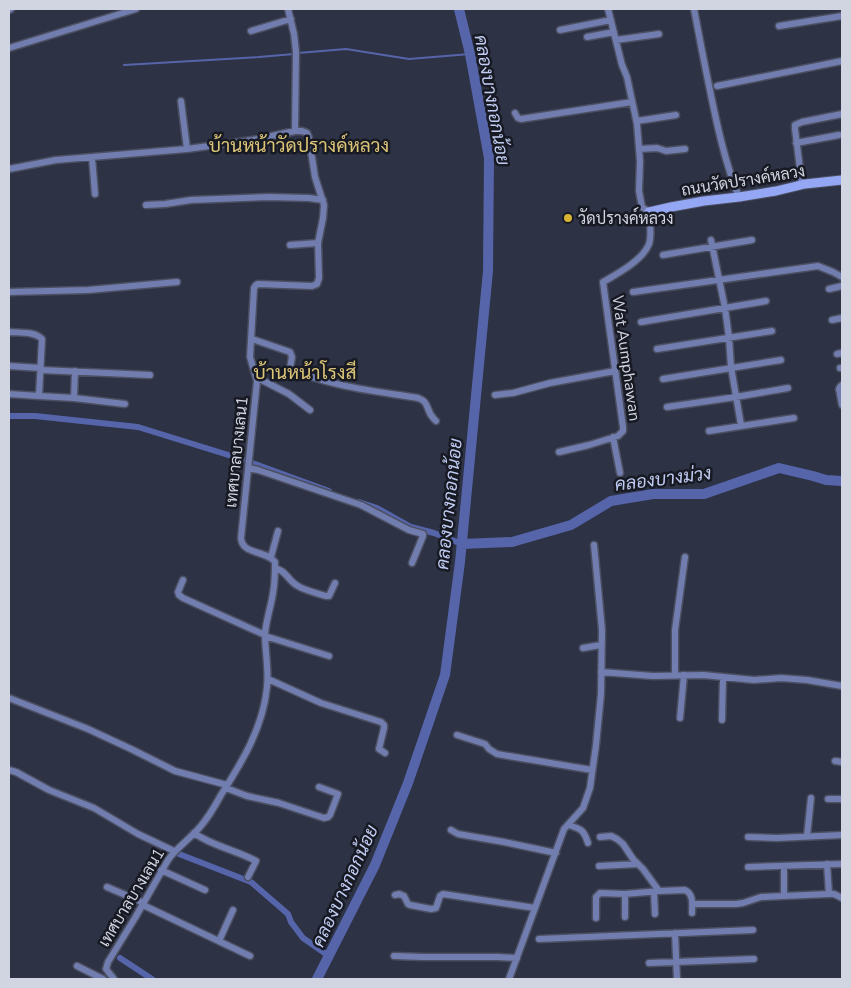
<svg xmlns="http://www.w3.org/2000/svg" width="851" height="988" font-family="'Nunito Sans',Sarabun,sans-serif">
  <style>
    .lines { fill: none; stroke-linecap: round; stroke-linejoin: round }
    .stream { stroke: #5665aa; stroke-width: 2 }
    .canal { stroke: #5665aa; stroke-width: 6 }
    .river { stroke: #5665aa; stroke-width: 10 }
    .street-casing { stroke: #4b4f61; stroke-width: 9 }
    .secondary-casing { stroke: #4b4f61; stroke-width: 11 }
    .street { stroke: #717dae; stroke-width: 6 }
    .secondary { stroke: #94a7f5; stroke-width: 9 }
    .poi-dot { fill: #d7b434; stroke: #181a23; stroke-width: 2 }
    .labels { text-anchor: middle; stroke-width: 5; stroke-linejoin: round; paint-order: stroke }
    .street-label { font-size: 16px; fill: #d1d5e1; stroke: #181a23 }
    .poi-label { font-size: 16px; fill: #d1d5e1; stroke: #181a23; text-anchor: start }
    .water-label { font-size: 18px; font-style: italic; fill: #c1ccf3; stroke: #181a23 }
    .quarter-label { font-size: 19px; fill: #dbc477; stroke: #181a23 }
  </style>
  <rect width="100%" height="100%" fill="#2d3245"/>
  <g class="lines">
    <path class="stream" d="M 298,53 L 346,49 L 409,59 L 470,54
      M 124,65 L 259,57 L 294,54"/>
    <path class="canal" d="M 9,416 L 35,416 L 138,427 L 238,458 L 329,491
      M 359,502 L 377,508 L 411,527 L 434,533 L 462,544
      M 179,854 L 251,882 L 288,914 L 291,922 L 303,938 L 329,956
      M 120,958 L 152,979"/>
    <path class="river" d="M 462,544 L 512,542 L 571,525 L 611,501 L 653,494 L 704,494 L 779,468 L 813,476 L 826,480 L 842,481
      M 317,979 L 375,865 L 408,783 L 445,675 L 460,562 L 488,271 L 489,158 L 470,54 L 459,9"/>
    <g class="street-casing">
      <path id="street" d="M 288,9 L 294,34 L 296,52 L 295,131
        M 694,9 C 701,46 708,82 716,119 C 722,146 728,171 739,197
        M 9,10 L 11,9
        M 779,26 L 842,16
        M 560,30 L 611,20
        M 251,31 L 291,19
        M 587,37 L 614,32
        M 616,40 L 659,34
        M 9,48 L 136,9
        M 717,86 L 842,61
        M 181,101 L 187,149
        M 515,113 L 518,118 L 521,119 L 632,102
        M 637,121 L 676,115
        M 796,143 L 839,135
        M 639,149 L 657,148 L 666,151 L 685,149
        M 92,157 L 95,194
        M 9,169 L 56,160 L 187,149 L 253,140 L 295,131 L 302,131 L 307,133 L 309,138 L 315,177 L 324,205 L 323,218 L 318,243 L 319,278 L 317,284 L 312,286 L 258,284 L 256,285 L 254,288 L 250,357 L 257,381 L 241,538 C 242,555 266,550 275,562 C 275,572 275,583 273,593 C 271,607 266,620 265,634 C 265,652 269,670 267,687 C 263,728 242,762 221,795 C 215,806 208,818 200,827 C 190,839 177,847 168,860 L 135,918 L 108,962 L 106,969 L 114,979
        M 802,185 L 795,129 L 795,125 L 802,122 L 842,114
        M 146,205 L 165,204 L 191,200 L 269,197 L 309,198 L 323,200
        M 711,240 L 725,308 L 729,338 L 731,367 L 741,425
        M 290,245 L 318,243
        M 663,255 L 752,240
        M 829,289 L 842,286
        M 9,292 L 88,290 L 177,282
        M 633,292 L 818,266 L 833,272 L 842,277
        M 832,320 L 842,318
        M 641,322 L 766,301
        M 9,332 C 20,333 34,331 42,339 L 39,396 L 9,394
        M 252,339 L 290,352 L 292,357 L 290,368 C 330,387 375,391 418,398 C 426,401 426,404 429,411 C 430,414 433,418 436,421
        M 657,349 L 772,331
        M 837,354 L 842,353
        M 9,366 L 41,368
        M 840,368 L 842,368
        M 41,370 L 150,375
        M 256,377 L 289,394 L 310,410
        M 663,379 L 781,360
        M 842,385 L 840,387 L 839,389 L 842,405
        M 495,395 L 513,393 L 550,383 L 615,371
        M 39,396 L 74,398 L 125,404
        M 74,398 L 75,371
        M 667,407 L 736,397 L 788,388
        M 709,431 L 794,418
        M 613,437 L 620,473
        M 559,452 L 589,445 L 618,436 L 623,431 L 623,427 L 603,282 C 617,274 643,260 649,244 C 652,235 650,222 649,212 L 642,207 L 639,191 L 640,161 L 637,124 L 627,77 L 622,65 L 608,9
        M 249,468 L 258,470 L 361,505 L 409,530 L 423,534 L 423,536 L 412,563
        M 271,557 L 278,531
        M 275,568 C 287,571 288,581 298,586 C 306,591 317,593 326,596 L 329,596 L 335,583
        M 183,580 L 178,592 L 179,595 L 183,598 L 265,635
        M 265,636 L 329,656
        M 583,648 L 601,645
        M 601,672 L 653,676 L 703,675 L 754,680 L 781,678 L 807,680 L 842,686
        M 675,675 L 675,630 L 685,557
        M 268,679 L 321,703 L 381,722 L 384,725 L 384,728 L 379,749 L 385,753
        M 9,698 L 88,729 L 131,749 L 175,771 L 227,785
        M 680,718 L 684,675
        M 722,720 L 723,677
        M 457,735 L 485,744 L 489,749 L 497,754 L 592,770
        M 835,761 L 842,762
        M 9,770 L 16,772 L 49,790 L 94,808 L 138,834 L 174,851
        M 226,788 L 247,796 L 279,803 L 324,818 L 328,817 L 330,815 L 338,794 L 319,787
        M 828,799 L 842,799
        M 569,825 C 581,829 584,830 588,843
        M 451,830 L 458,834 L 504,842 L 556,853
        M 194,833 C 212,846 236,850 256,861 L 248,877
        M 807,836 L 811,798
        M 600,837 L 611,836 L 617,839 L 623,844 L 633,859 L 643,869 L 659,891 L 685,890 C 694,894 692,905 692,913
        M 748,837 L 777,838 L 842,835
        M 827,864 L 829,894
        M 599,866 L 638,864
        M 784,866 L 784,896
        M 748,867 L 842,864
        M 161,870 L 205,890
        M 107,887 L 144,903
        M 654,892 L 655,914
        M 625,894 L 625,917
        M 395,895 L 399,894 L 404,896 L 408,904 L 410,905 L 431,909 L 436,908 L 440,896 L 443,894 L 535,908
        M 692,904 L 736,904 L 743,903 L 761,897 L 829,894 L 834,894 L 842,898
        M 143,905 L 250,956
        M 596,918 L 596,897 L 600,893 L 625,894 L 659,891
        M 675,933 L 677,979
        M 539,939 L 753,930
        M 219,941 L 233,910
        M 394,956 L 423,957 L 498,957 L 517,958
        M 649,963 L 754,959
        M 77,966 L 103,979
        M 509,979 L 564,829 L 583,808 L 590,788 L 596,745 L 601,694 L 602,630 L 594,545"/>
    </g>
    <g class="secondary-casing">
      <path id="secondary" d="M 649,212 L 671,207 L 704,201 L 739,197 L 776,191 L 805,184 L 842,180"/>
    </g>
    <use href="#street" class="street"/>
    <use href="#secondary" class="secondary"/>
  </g>
  <circle class="poi-dot" cx="568" cy="218" r="5"/>
  <g class="labels">
    <g class="street-label">
      <text transform="translate(743 180) rotate(-9)" y="6">ถนนวัดปรางค์หลวง</text>
      <text transform="translate(627 358) rotate(82)" y="6">Wat Aumphawan</text>
      <text transform="translate(236 452) rotate(-84)" y="6">เทศบาลบางเลน1</text>
      <text transform="translate(131 897) rotate(-59)" y="6">เทศบาลบางเลน1</text>
    </g>
    <g class="poi-label">
      <text x="578" y="224">วัดปรางค์หลวง</text>
    </g>
    <g class="water-label">
      <text transform="translate(492 100) rotate(80)" y="6">คลองบางกอกน้อย</text>
      <text transform="translate(663 479) rotate(-7)" y="6">คลองบางม่วง</text>
      <text transform="translate(449 504) rotate(-84)" y="6">คลองบางกอกน้อย</text>
      <text transform="translate(345 886) rotate(-65)" y="6">คลองบางกอกน้อย</text>
    </g>
    <g class="quarter-label">
      <text x="299" y="152">บ้านหน้าวัดปรางค์หลวง</text>
      <text x="305" y="379">บ้านหน้าโรงสี</text>
    </g>
  </g>
  <rect width="851" height="988" fill="none" stroke="#d1d5e1" stroke-width="20"/>
</svg>
